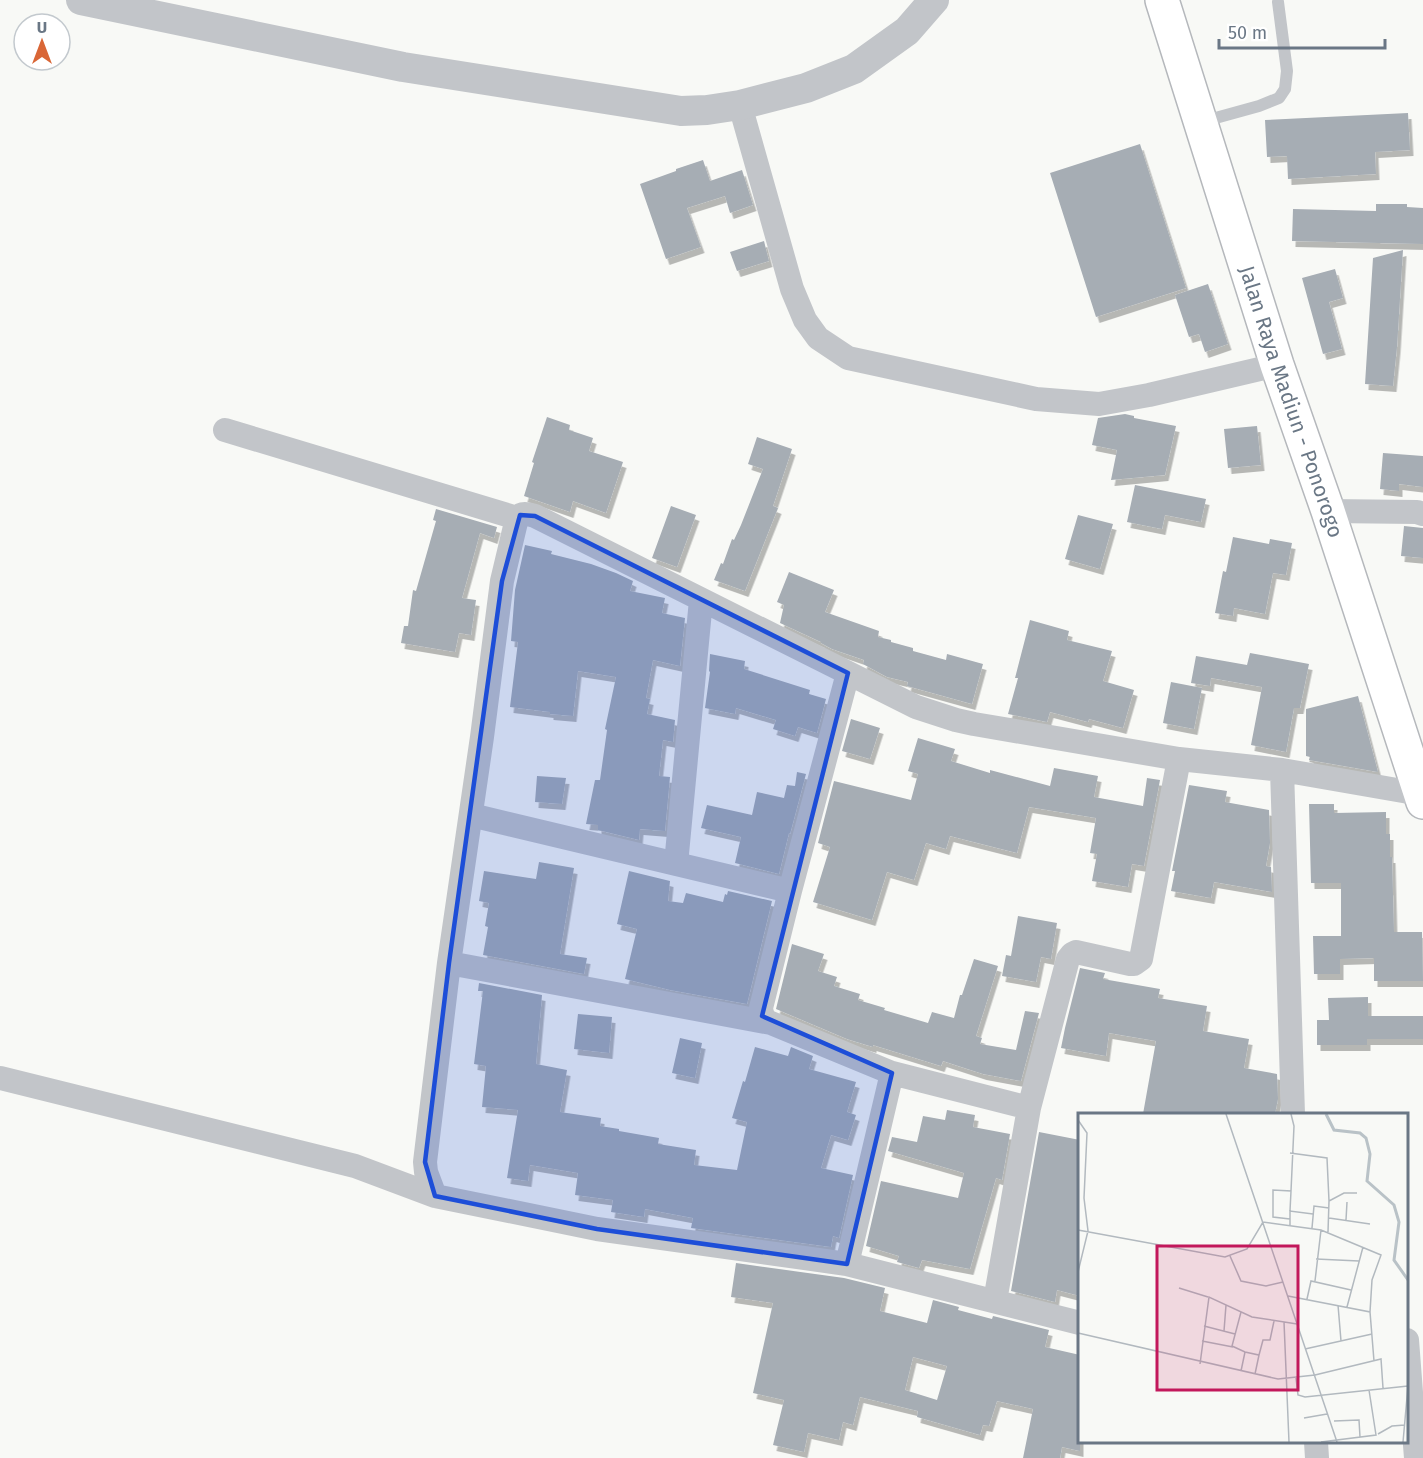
<svg xmlns="http://www.w3.org/2000/svg" width="1423" height="1458" font-family="'Fira Sans',sans-serif">
  <style>
    .building { fill: #a6adb4; fill-rule: evenodd; filter: url(#shadow) }
    .lines { fill: none; stroke-linecap: round; stroke-linejoin: round }
    .trunk-casing { stroke: #b5b8bc; stroke-width: 36 }
    .service { stroke: #c2c5c9; stroke-width: 12 }
    .minor { stroke: #c2c5c9; stroke-width: 24 }
    .tertiary { stroke: #c2c5c9; stroke-width: 30 }
    .trunk { stroke: #fff; stroke-width: 33 }
    .marked { fill: #1d4ed8; fill-opacity: 0.2; stroke: #1d4ed8; stroke-width: 4.5; stroke-linejoin: round }
    .labels { text-anchor: middle; stroke-width: 6; stroke-linejoin: round; paint-order: stroke }
    .street-label { font-size: 21px; fill: #6a7785; stroke: #fff }
    .inset-river { fill: none; stroke: #b9c2c7; stroke-width: 3 }
    .inset-road { fill: none; stroke: #b2b9bf; stroke-width: 1.5 }
    .view { fill: #c2185b; fill-opacity: 0.15; stroke: #c2185b; stroke-width: 3 }
    .inset-edge { fill: none; stroke: #6a7785; stroke-width: 3 }
  </style>
  <defs>
    <filter id="shadow"><feDropShadow dx="3.5" dy="6" stdDeviation="0" flood-color="#0004"/></filter>
  </defs>
  <rect width="100%" height="100%" fill="#f8f9f6"/>
  <path class="building" d="M 1408,113 L 1410,150 L 1375,152 L 1376,174 L 1288,179 L 1287,156 L 1267,157 L 1265,120 Z
    M 1140,144 L 1186,288 L 1096,317 L 1050,173 Z
    M 703,160 L 710,181 L 742,170 L 753,205 L 730,213 L 725,196 L 687,208 L 701,247 L 666,259 L 640,184 L 676,171 L 676,169 Z
    M 1376,204 L 1407,204 L 1407,207 L 1423,208 L 1423,244 L 1292,241 L 1293,209 L 1376,211 Z
    M 764,241 L 769,261 L 737,271 L 730,252 Z
    M 1403,250 L 1397,347 L 1393,386 L 1365,384 L 1373,258 Z
    M 1335,269 L 1343,298 L 1329,302 L 1342,349 L 1323,354 L 1302,278 Z
    M 1208,284 L 1228,344 L 1205,352 L 1199,334 L 1189,337 L 1175,295 Z
    M 1125,414 L 1134,416 L 1134,418 L 1176,426 L 1165,475 L 1111,480 L 1117,450 L 1092,445 L 1098,418 Z
    M 547,417 L 570,425 L 569,430 L 593,438 L 589,451 L 623,462 L 606,513 L 573,501 L 570,512 L 524,496 L 534,463 L 532,462 Z
    M 1257,426 L 1261,465 L 1228,468 L 1224,429 Z
    M 757,437 L 792,449 L 773,506 L 778,508 L 745,591 L 714,580 L 721,563 L 723,564 L 732,539 L 734,540 L 741,525 L 763,469 L 748,464 Z
    M 1383,453 L 1423,456 L 1423,487 L 1399,484 L 1399,491 L 1380,489 Z
    M 1135,485 L 1206,499 L 1201,522 L 1165,515 L 1162,529 L 1127,522 Z
    M 671,506 L 696,515 L 677,567 L 652,558 Z
    M 436,509 L 497,527 L 494,538 L 480,533 L 462,598 L 476,600 L 471,635 L 459,633 L 455,652 L 401,643 L 404,626 L 408,626 L 413,590 L 416,591 L 436,521 L 433,520 Z
    M 1078,515 L 1113,524 L 1100,569 L 1065,559 Z
    M 1404,526 L 1423,528 L 1423,558 L 1401,556 Z
    M 1233,537 L 1269,544 L 1270,539 L 1292,543 L 1286,575 L 1273,573 L 1265,614 L 1234,608 L 1233,616 L 1215,613 L 1223,571 L 1226,572 Z
    M 525,545 L 552,551 L 551,554 L 591,564 L 616,573 L 633,581 L 630,591 L 665,598 L 662,613 L 685,618 L 680,666 L 653,660 L 646,698 L 650,699 L 647,714 L 675,720 L 673,742 L 663,740 L 659,776 L 670,777 L 665,831 L 640,829 L 639,840 L 598,830 L 598,825 L 586,824 L 595,780 L 600,780 L 607,730 L 605,729 L 616,677 L 578,671 L 573,716 L 550,714 L 550,712 L 510,707 L 518,642 L 511,641 L 515,590 Z
    M 789,572 L 834,590 L 825,612 L 879,631 L 878,637 L 891,640 L 891,642 L 913,648 L 913,651 L 946,660 L 947,654 L 983,664 L 972,704 L 907,686 L 908,682 L 887,677 L 863,664 L 864,660 L 832,649 L 821,643 L 821,642 L 780,623 L 784,605 L 777,602 Z
    M 1030,620 L 1069,631 L 1067,640 L 1112,651 L 1103,681 L 1134,690 L 1123,728 L 1089,719 L 1088,722 L 1050,712 L 1047,722 L 1008,714 L 1018,678 L 1015,678 Z
    M 1250,653 L 1309,664 L 1300,708 L 1294,708 L 1286,752 L 1251,745 L 1262,687 L 1211,678 L 1210,686 L 1191,683 L 1196,656 L 1247,665 Z
    M 710,654 L 745,661 L 744,669 L 810,690 L 809,694 L 826,699 L 817,733 L 798,727 L 795,736 L 773,729 L 776,720 L 736,708 L 735,714 L 705,708 L 710,672 L 709,671 Z
    M 1171,682 L 1202,688 L 1194,729 L 1163,723 Z
    M 1358,696 L 1378,772 L 1309,760 L 1310,757 L 1306,756 L 1306,709 Z
    M 851,719 L 880,728 L 870,759 L 842,751 Z
    M 918,738 L 955,749 L 951,761 L 990,773 L 990,770 L 1050,786 L 1054,768 L 1098,776 L 1094,797 L 1143,806 L 1147,778 L 1160,780 L 1144,866 L 1132,864 L 1128,887 L 1092,881 L 1097,854 L 1090,853 L 1096,818 L 1029,807 L 1017,853 L 950,836 L 946,849 L 926,843 L 914,880 L 887,872 L 872,920 L 813,902 L 830,847 L 818,843 L 834,781 L 911,800 L 918,774 L 908,771 Z
    M 797,772 L 806,774 L 790,834 L 789,833 L 779,874 L 735,863 L 741,837 L 701,828 L 707,805 L 752,815 L 757,792 L 784,798 L 787,785 L 795,786 Z
    M 537,776 L 566,778 L 562,804 L 535,802 Z
    M 1189,785 L 1227,791 L 1225,802 L 1269,810 L 1270,843 L 1266,866 L 1271,867 L 1272,892 L 1214,882 L 1211,898 L 1171,891 L 1175,871 L 1172,871 Z
    M 1309,804 L 1334,804 L 1334,813 L 1386,812 L 1386,834 L 1390,834 L 1390,857 L 1392,857 L 1394,932 L 1422,932 L 1423,981 L 1374,981 L 1374,958 L 1340,959 L 1340,974 L 1314,974 L 1313,936 L 1341,936 L 1341,883 L 1311,883 Z
    M 539,862 L 574,868 L 560,954 L 587,958 L 584,974 L 483,955 L 488,927 L 485,926 L 489,903 L 479,901 L 484,871 L 536,879 Z
    M 629,871 L 670,881 L 668,901 L 683,903 L 686,893 L 723,902 L 725,894 L 727,895 L 728,891 L 772,901 L 747,1004 L 670,990 L 625,979 L 637,929 L 617,924 Z
    M 1018,916 L 1057,923 L 1051,959 L 1041,957 L 1036,982 L 1002,976 L 1006,955 L 1011,956 Z
    M 792,944 L 824,954 L 818,971 L 837,977 L 834,986 L 860,994 L 858,1000 L 885,1008 L 884,1010 L 928,1023 L 932,1012 L 954,1018 L 960,995 L 962,995 L 974,959 L 998,966 L 976,1036 L 982,1038 L 980,1044 L 1016,1050 L 1025,1011 L 1039,1013 L 1021,1081 L 983,1074 L 943,1061 L 941,1066 L 873,1045 L 873,1047 L 847,1039 L 776,1009 Z
    M 1080,968 L 1105,973 L 1103,979 L 1160,989 L 1158,998 L 1207,1006 L 1203,1031 L 1249,1039 L 1244,1068 L 1277,1074 L 1278,1099 L 1275,1114 L 1143,1114 L 1156,1041 L 1109,1033 L 1106,1056 L 1061,1048 L 1065,1028 Z
    M 479,983 L 542,995 L 536,1064 L 567,1070 L 560,1112 L 601,1118 L 600,1126 L 619,1129 L 619,1131 L 659,1138 L 658,1144 L 696,1150 L 694,1165 L 737,1170 L 747,1122 L 732,1118 L 743,1081 L 745,1082 L 755,1047 L 788,1056 L 791,1047 L 813,1056 L 809,1069 L 856,1082 L 847,1112 L 856,1115 L 848,1140 L 831,1135 L 821,1168 L 853,1175 L 839,1238 L 833,1236 L 831,1247 L 691,1228 L 693,1218 L 645,1209 L 644,1217 L 611,1212 L 613,1200 L 575,1195 L 578,1173 L 530,1165 L 528,1181 L 507,1178 L 518,1110 L 482,1107 L 486,1066 L 474,1064 L 483,991 L 478,991 Z
    M 1368,997 L 1368,1016 L 1423,1016 L 1423,1039 L 1367,1039 L 1367,1045 L 1317,1045 L 1317,1020 L 1329,1020 L 1328,998 Z
    M 578,1014 L 612,1017 L 609,1053 L 574,1049 Z
    M 680,1038 L 702,1043 L 695,1078 L 672,1073 Z
    M 947,1110 L 975,1115 L 973,1127 L 1010,1134 L 1002,1180 L 996,1178 L 970,1269 L 922,1260 L 919,1268 L 897,1262 L 899,1256 L 866,1246 L 881,1181 L 958,1198 L 964,1173 L 888,1151 L 892,1137 L 917,1142 L 923,1116 L 945,1120 Z
    M 1039,1132 L 1080,1140 L 1080,1296 L 1057,1290 L 1055,1302 L 1011,1291 Z
    M 736,1263 L 844,1278 L 885,1288 L 880,1311 L 927,1323 L 933,1300 L 959,1307 L 958,1310 L 992,1319 L 993,1316 L 1049,1330 L 1045,1347 L 1080,1355 L 1080,1451 L 1062,1447 L 1060,1458 L 1023,1458 L 1033,1409 L 997,1401 L 989,1426 L 983,1425 L 980,1435 L 917,1417 L 918,1411 L 860,1397 L 853,1425 L 843,1422 L 839,1440 L 808,1433 L 804,1452 L 773,1445 L 784,1400 L 753,1393 L 773,1303 L 731,1297 ZM 913,1357 L 947,1366 L 937,1400 L 905,1390 Z"/>
  <g class="lines">
    <g class="trunk-casing">
      <g id="trunk">
        <path id="s1" d="M 1162,0 L 1277,365 L 1328,511 L 1423,802"/>
      </g>
    </g>
    <path class="service" d="M 1201,122 L 1259,106 L 1279,98 L 1285,89 L 1287,71 L 1278,2"/>
    <path class="minor" d="M 740,105 L 792,289 L 805,320 L 818,338 L 848,358 L 1036,399 L 1099,404 L 1149,395 L 1277,365
      M 225,430 L 517,518
      M 1328,511 L 1417,512 L 1423,514
      M 848,673 L 790,891 L 761,1008 C 762,1016 764,1020 771,1023 L 892,1073 L 1029,1108 L 1068,959 L 1072,954 L 1076,952 L 1130,964 L 1134,964 L 1141,959 L 1179,759
      M 1282,770 L 1293,1114
      M 471,815 L 790,891
      M 676,864 L 701,600
      M 449,963 L 771,1023
      M 0,1078 L 355,1166 L 435,1196 L 597,1229 L 847,1264 L 1080,1323
      M 435,1196 L 426,1172 L 425,1162 L 449,963 L 482,737 L 502,581 L 517,518 C 522,512 528,514 535,516 L 916,707 L 956,720 L 974,724 L 1179,759 L 1282,770 L 1420,794
      M 847,1264 L 892,1073
      M 995,1301 L 1029,1108
      M 1407,1340 L 1416,1458
      M 1316,1442 L 1317,1458"/>
    <path class="tertiary" d="M 81,0 L 403,67 L 681,111 L 707,110 L 740,105 L 806,88 L 854,69 L 907,31 L 934,0"/>
    <use href="#trunk" class="trunk"/>
  </g>
  <path class="marked" d="M 520,515 L 535,516 L 848,673 L 762,1016 L 892,1073 L 847,1264 L 597,1229 L 435,1196 L 425,1162 L 449,963 L 502,581 Z"/>
  <g class="labels">
    <g class="street-label">
      <text dy="7" stroke="none"><textPath href="#s1" startOffset="422">Jalan Raya Madiun - Ponorogo</textPath></text>
    </g>
  </g>
  <g transform="translate(1078 1113)">
    <rect width="330" height="330" fill="#f8f9f6"/>
    <path class="inset-river" d="M 248,1 L 256,17 L 282,20 L 288,25 L 292,41 L 289,68 L 316,92 L 321,109 L 316,147 L 330,167"/>
    <path class="inset-road" d="M 148,1 L 259,329M 0,7 L 9,20 L 6,85 L 10,118 L 0,159M 212,40 L 249,45 L 251,88M 213,78 L 216,13 L 213,1M 212,98 L 213,78 L 195,77 L 195,104 L 212,106M 251,105 L 292,111M 268,107 L 269,89M 212,112 L 212,98 L 235,101M 234,115 L 236,93 L 251,95M 0,117 L 147,144 L 169,136 L 185,109 L 243,117 L 303,142 L 294,167 L 292,199M 250,119 L 251,88 L 266,80 L 279,80M 152,143 L 163,168 L 188,173 L 205,169M 238,146 L 281,148M 237,168 L 243,117M 101,175 L 130,184M 210,183 L 292,199 L 296,248M 229,186 L 233,168 L 273,177M 260,192 L 263,228M 269,194 L 285,134M 163,199 L 154,233 L 167,239 L 181,242 L 185,227 L 192,227 L 196,208M 206,209 L 211,329M 126,213 L 157,221M 146,218 L 148,192M 0,220 L 200,266 L 237,262 L 303,246 L 305,275M 124,228 L 155,234M 227,236 L 294,221M 122,251 L 131,184 L 174,204 L 219,211M 163,258 L 167,239M 177,261 L 181,242M 218,265 L 220,282 L 227,284 L 330,273M 226,305 L 249,301M 256,308 L 281,307 L 282,324M 300,321 L 314,313 L 327,312M 243,329 L 298,322 L 291,277M 325,329 L 330,273"/>
    <path class="view" d="M 79,133 L 220,133 L 220,277 L 79,277 Z"/>
    <rect width="330" height="330" class="inset-edge"/>
  </g>
  <g transform="translate(42 42)"><circle r="28" fill="#ffffff" stroke="#c3c9ce" stroke-width="1.5"/>
  <path d="M0-4.5L10 22L0 15L-10 22Z" fill="#d96636"/>
  <text y="-9" font-size="16" font-weight="bold" text-anchor="middle" fill="#6a7785">U</text>
  </g>
  <path d="M1219 39v9h166v-9" fill="none" stroke="#6a7785" stroke-width="3"/>
  <text x="1228" y="39" font-size="18" fill="#6a7785" stroke="#ffffff" stroke-width="4.5" paint-order="stroke">50 m</text>
</svg>
